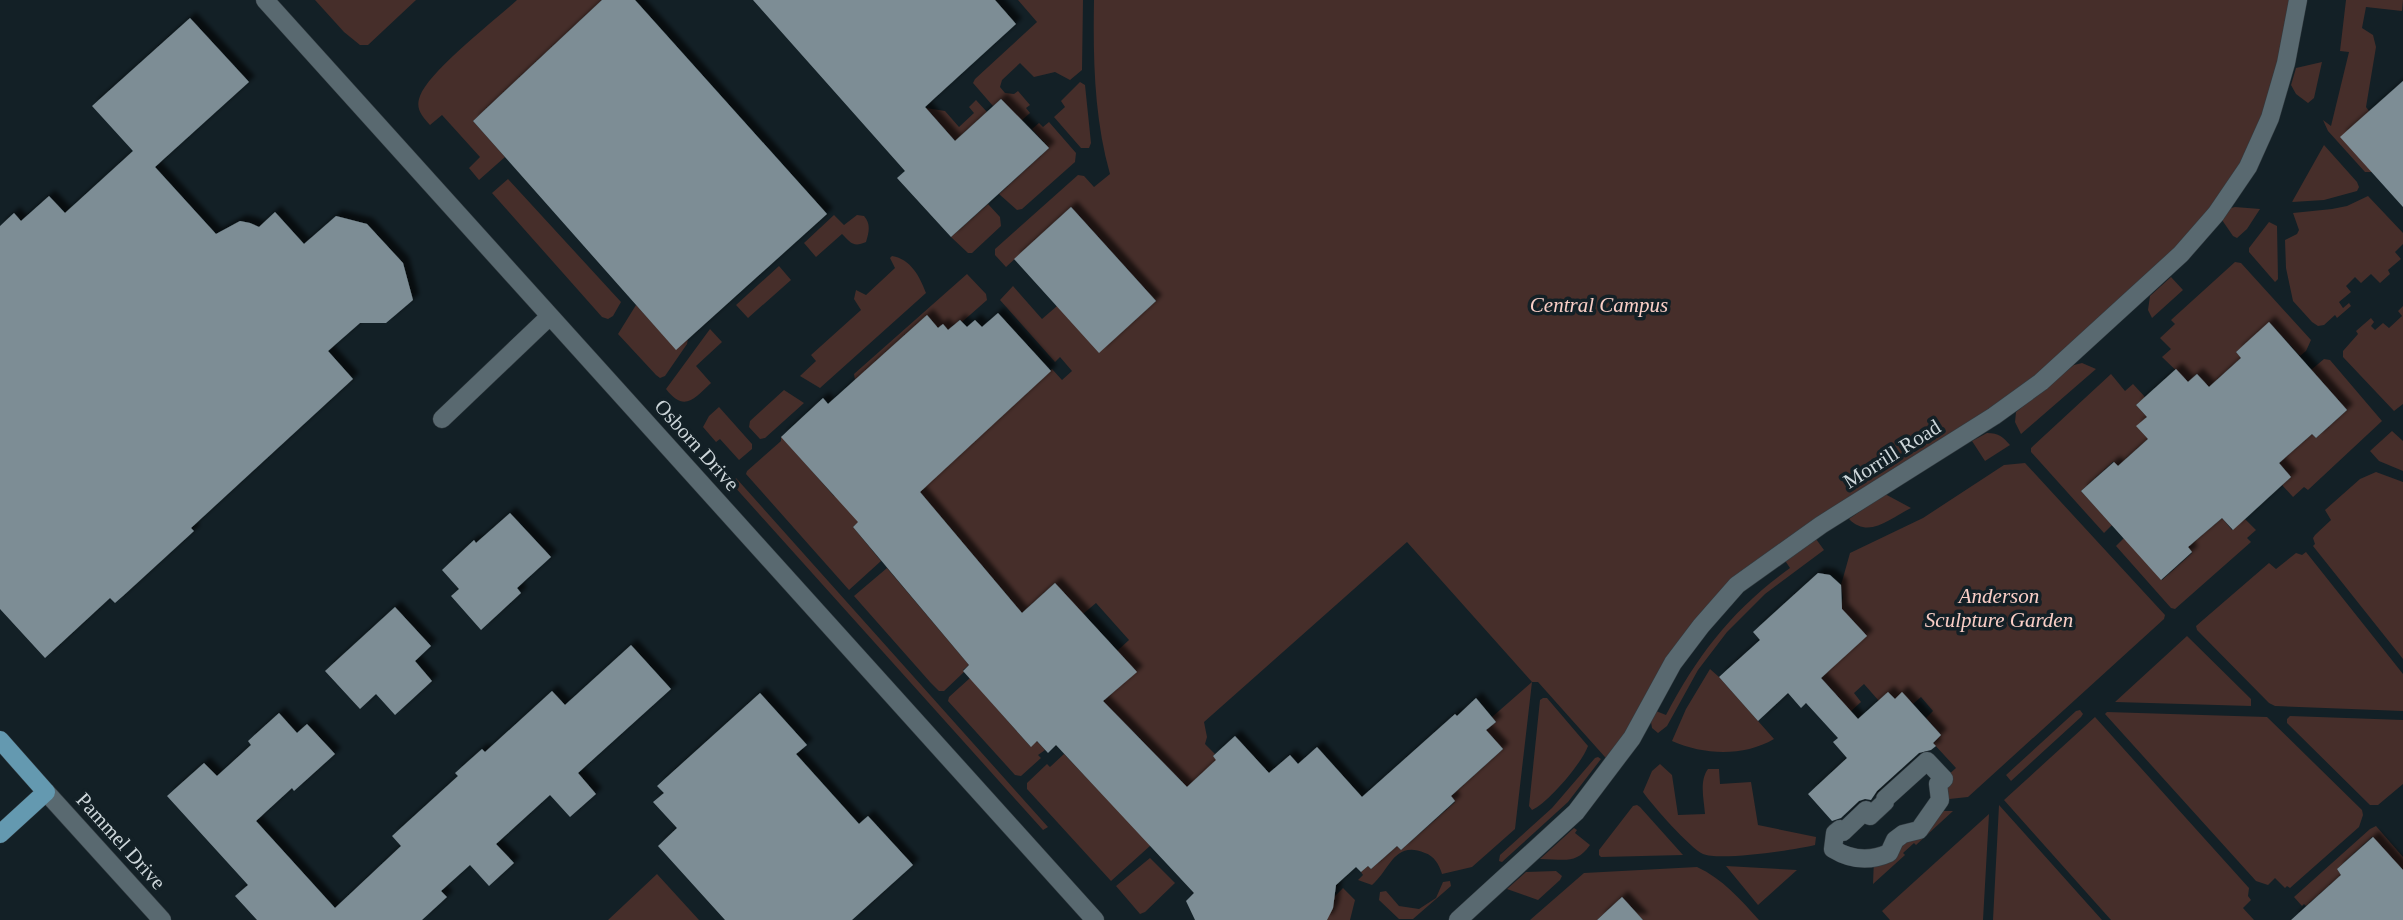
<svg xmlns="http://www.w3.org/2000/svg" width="2403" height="920" font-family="'Times New Roman',serif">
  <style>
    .green { fill: #462e2a }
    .building { fill: #7d8d95; filter: url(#shadow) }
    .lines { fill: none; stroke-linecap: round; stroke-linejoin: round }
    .minor-casing { stroke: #323b40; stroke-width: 19 }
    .major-casing { stroke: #323b40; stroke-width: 19 }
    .minor { stroke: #596970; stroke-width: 18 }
    .major { stroke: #6499b0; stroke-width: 18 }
    .labels { text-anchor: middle; stroke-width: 7; stroke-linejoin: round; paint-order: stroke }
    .park-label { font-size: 21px; font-style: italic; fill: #facec6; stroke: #132026 }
    .street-label { font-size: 21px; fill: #cdd6da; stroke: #132026 }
  </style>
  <defs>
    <filter id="shadow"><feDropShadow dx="6" dy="-6" stdDeviation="2" flood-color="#0009"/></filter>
  </defs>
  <rect width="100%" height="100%" fill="#132026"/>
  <path class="green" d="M 315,0 L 416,0 L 368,45 L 360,45 L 344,32 Z
    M 517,0 L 602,0 L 473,121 L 505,157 L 479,180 L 469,168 L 480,157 L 442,115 L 430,125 C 422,116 415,109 420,96 C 429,71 495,20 517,0 Z
    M 1018,0 L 1083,0 L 1082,70 L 1070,80 L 1055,72 L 1034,77 L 1020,63 L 1002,80 L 1000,87 L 1005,93 L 1014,94 L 1018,91 L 1030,105 L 1026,108 L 1030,113 L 1021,121 L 1001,99 L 993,106 L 973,83 L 975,79 L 1037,22 Z
    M 1094,0 L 2298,0 L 2270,118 L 2216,214 L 2041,382 L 1821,525 L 1701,626 L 1613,766 L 1538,682 L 1532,682 L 1515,829 L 1472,867 L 1442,874 C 1439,864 1434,856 1425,853 C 1394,840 1390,870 1372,885 L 1358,880 L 1363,875 L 1361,872 L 1368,866 L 1371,869 L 1397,846 L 1401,850 L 1455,802 L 1451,796 L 1503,749 L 1486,730 L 1496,722 L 1492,717 L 1532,682 L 1407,542 L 1204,722 L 1207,737 L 1205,744 L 1215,754 L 1213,756 L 1217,760 L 1187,787 L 1103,701 L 1136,672 L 1117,651 L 1129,640 L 1096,603 L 1083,614 L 1055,583 L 1022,613 L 908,478 L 940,473 L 1052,369 L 1062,380 L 1072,371 L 1060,357 L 1055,362 L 1000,300 L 1013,286 L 1042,319 L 1057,306 L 1099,352 L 1156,301 L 1071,207 L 1006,267 L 995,255 L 995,249 L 1078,175 L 1084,176 L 1094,187 L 1110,174 C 1094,117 1093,58 1094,0 Z
    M 2346,0 L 2403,0 L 2402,11 L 2366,7 L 2362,28 L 2373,35 L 2376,47 L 2366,107 L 2369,111 L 2371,172 L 2365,172 L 2328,131 L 2323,120 L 2331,126 L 2349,52 L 2340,51 Z
    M 2322,62 L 2314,98 L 2308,103 L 2296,94 L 2291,85 L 2296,68 Z
    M 1080,82 L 1085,85 L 1091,143 L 1089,148 L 1081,148 L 1054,117 L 1065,107 L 1061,101 Z
    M 976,100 L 987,112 L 955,141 L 926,108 L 945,111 L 959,127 L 974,113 L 969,107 Z
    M 1049,122 L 1076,153 L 1075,162 L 1022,209 L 1017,210 L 999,194 L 1049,148 L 1032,129 L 1039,123 L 1043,127 Z
    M 2324,145 L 2357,182 L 2359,187 L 2357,191 L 2324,200 L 2292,202 Z
    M 508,179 L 621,302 L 613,316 L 608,319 L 602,317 L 492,193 Z
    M 2368,196 L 2403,233 L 2403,244 L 2395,252 L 2401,259 L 2388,270 L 2390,274 L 2380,283 L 2371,274 L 2361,283 L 2355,277 L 2346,286 L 2351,292 L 2339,302 L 2343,308 L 2349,303 L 2351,306 L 2337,318 L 2335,315 L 2324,325 L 2318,326 L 2312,322 L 2293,301 L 2286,268 L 2285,240 L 2297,234 L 2299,230 L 2293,213 L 2332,209 L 2347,206 Z
    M 988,204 L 1000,217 L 1001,226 L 972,253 L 968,253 L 951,237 Z
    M 2235,207 L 2260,209 L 2247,229 L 2237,238 L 2233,236 L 2222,220 L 2231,208 Z
    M 834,215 L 844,225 L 857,215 L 864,216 C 871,224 869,232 866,242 C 853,248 850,242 842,234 L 816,257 L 804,243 Z
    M 2269,222 L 2277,226 L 2278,279 L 2275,282 L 2249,252 L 2249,248 Z
    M 892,256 C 911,259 920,277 926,293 L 820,388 L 800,376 L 816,361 L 811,355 L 861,310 L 854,299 L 856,290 L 866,295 L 895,268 L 890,258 Z
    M 2235,262 L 2241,263 L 2311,340 L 2306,351 L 2300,356 L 2270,323 L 2236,352 L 2241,358 L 2209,387 L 2197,374 L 2188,382 L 2162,357 L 2171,349 L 2160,338 L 2175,324 L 2171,320 Z
    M 779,266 L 791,280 L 748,318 L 736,305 Z
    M 967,274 L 986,294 L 987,300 L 962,322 L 960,320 L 948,330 L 943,324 L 938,328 L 927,315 L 855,380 L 854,374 Z
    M 2171,277 L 2183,290 L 2152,318 L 2148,310 L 2150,296 Z
    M 636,305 L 676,349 L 688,339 L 687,344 L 665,376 L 660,378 L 656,375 L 618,334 Z
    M 2403,306 L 2403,404 L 2394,411 L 2343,357 L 2343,351 L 2358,334 L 2356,331 L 2371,318 L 2374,322 L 2371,326 L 2375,330 L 2383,323 L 2389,328 L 2402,316 L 2398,311 Z
    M 710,329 L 722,342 L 696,366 L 711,383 C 693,400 684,412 666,389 Z
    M 2324,359 L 2330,360 L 2382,421 L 2308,490 L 2304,487 L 2293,497 L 2282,485 L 2291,477 L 2279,463 L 2312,434 L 2316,438 L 2347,410 L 2311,370 Z
    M 2082,363 L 2096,369 L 2021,434 L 2015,422 L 2016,412 L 2074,365 Z
    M 2111,374 L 2125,391 L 2133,384 L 2145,397 L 2136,405 L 2147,417 L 2137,426 L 2148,439 L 2118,466 L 2113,462 L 2081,491 L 2112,525 L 2104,533 L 2031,452 L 2031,448 Z
    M 784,390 L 804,403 L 765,438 L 760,439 L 749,427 L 750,421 Z
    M 719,407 L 752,444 L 752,449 L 739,460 L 720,439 L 716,442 L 703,427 L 709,416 Z
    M 2392,431 L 2403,441 L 2403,471 L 2379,461 L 2370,451 Z
    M 1987,433 C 1999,433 2003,437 2010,445 L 1985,461 L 1972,441 Z
    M 781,436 L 834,496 L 877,505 L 853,527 L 881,561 L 849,590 L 746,474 L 747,471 L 781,441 Z
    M 2025,463 L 2165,615 L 2164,619 L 1968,797 L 1940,800 L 1938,784 L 1956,768 L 1933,743 L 1941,735 L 1926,718 L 1933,711 L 1921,697 L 1913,704 L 1902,693 L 1895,699 L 1888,692 L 1879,701 L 1864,684 L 1854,693 L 1861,702 L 1839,722 L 1838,697 L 1821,678 L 1843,598 L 1841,585 L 1850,553 L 1923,518 L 2004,465 Z
    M 2376,472 L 2403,482 L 2403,659 L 2313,546 L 2315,544 L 2313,538 L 2315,535 L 2331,520 L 2325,510 L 2360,479 Z
    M 736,478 L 1048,827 L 1043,830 L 733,485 Z
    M 1885,494 L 1911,508 C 1889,519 1869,539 1849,519 Z
    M 2222,518 L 2232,530 L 2245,519 L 2256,530 L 2247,538 L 2251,542 L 2175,609 L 2171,608 L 2116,546 L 2124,538 L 2162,580 L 2192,553 L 2188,547 Z
    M 1816,539 L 1824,550 L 1765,594 L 1727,632 L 1698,670 L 1667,726 L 1658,733 L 1652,728 L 1651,722 L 1656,711 L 1666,715 C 1698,654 1733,609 1790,568 L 1784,559 Z
    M 2306,552 L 2403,674 L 2403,711 L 2275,706 L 2269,703 L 2197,630 L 2196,626 L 2269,563 L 2276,569 L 2296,553 L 2302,555 Z
    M 887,568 L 969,665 L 963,670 L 964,672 L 944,691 L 939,691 L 930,682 L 854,596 Z
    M 2187,636 L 2251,699 L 2251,706 L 2115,702 Z
    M 1710,669 L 1719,677 L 1774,739 C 1743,757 1704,755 1672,741 L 1686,709 Z
    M 970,678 L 1030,746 L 1037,741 L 1045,750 L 1038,755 L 1041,758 L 1021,776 L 1015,775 L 948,701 L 949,697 Z
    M 1543,698 L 1547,698 L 1588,746 C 1582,763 1548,803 1532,810 L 1529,806 L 1540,700 Z
    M 2080,710 L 2083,714 L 2081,717 L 2011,781 L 2006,775 L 2076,711 Z
    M 2107,712 L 2267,717 L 2362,810 L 2363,815 L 2359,827 L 2290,888 L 2287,886 L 2285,888 L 2275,878 L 2268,885 L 2256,881 L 2105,714 Z
    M 2290,716 L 2403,720 L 2403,784 L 2378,805 L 2370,805 L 2287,723 L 2287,719 Z
    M 2095,717 L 2249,888 L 2248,896 L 2251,900 L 2243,908 L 2254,920 L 2111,920 L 2004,800 Z
    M 1064,754 L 1151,845 L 1111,881 L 1027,789 L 1027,783 L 1047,764 L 1050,767 Z
    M 1598,757 L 1601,759 L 1568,802 L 1502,862 L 1499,861 L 1500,855 L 1552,808 L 1595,758 Z
    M 1660,764 L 1672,775 L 1678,815 L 1705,814 C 1704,800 1699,781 1708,769 L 1719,769 L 1720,784 L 1751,782 L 1758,825 L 1816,837 L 1815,845 C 1795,850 1720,861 1703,854 C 1690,848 1652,805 1643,792 L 1652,771 Z
    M 1637,805 L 1640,807 L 1683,855 L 1601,857 L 1599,855 L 1599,850 L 1633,806 Z
    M 1999,805 L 2102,920 L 1993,920 Z
    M 1932,811 L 1953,811 L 1916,845 L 1914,843 L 1903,853 L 1905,855 L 1873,884 L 1874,859 Z
    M 1989,814 L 1983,920 L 1890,920 L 1882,911 Z
    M 2376,826 L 2403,857 L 2403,870 L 2372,837 L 2337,869 L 2341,875 L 2306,906 L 2304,904 L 2302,906 L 2294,897 L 2370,829 Z
    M 1574,828 L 1577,830 L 1575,833 L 1590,845 C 1576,865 1564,859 1540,859 Z
    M 1150,858 L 1175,883 L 1145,912 L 1140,914 L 1116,886 Z
    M 1726,866 L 1797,870 L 1758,905 Z
    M 1697,867 C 1723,879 1740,899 1759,920 L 1643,920 L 1622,897 L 1597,920 L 1530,920 L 1584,873 Z
    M 1556,871 L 1562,876 L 1560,880 L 1538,900 L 1507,889 L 1526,872 Z
    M 657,874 L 699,920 L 608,920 Z
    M 1450,881 L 1451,886 L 1413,919 L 1399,919 L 1379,900 L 1380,892 L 1386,891 L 1399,906 L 1419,909 L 1436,898 L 1443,882 Z
    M 1343,888 L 1355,900 L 1350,920 L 1327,920 L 1334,897 Z"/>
  <path class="building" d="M 602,0 L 635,0 L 827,214 L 676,350 L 473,121 Z
    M 753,0 L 995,0 L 1016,24 L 925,107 L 955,141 L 1001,99 L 1049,148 L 951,237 L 897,178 L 905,171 Z
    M 190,18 L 249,82 L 155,167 L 216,234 L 240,221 L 250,223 L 259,227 L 275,212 L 304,244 L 336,216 L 367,224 L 403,263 L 413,300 L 386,323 L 360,323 L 328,351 L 353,379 L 191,528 L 194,531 L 123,596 L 115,603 L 110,598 L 45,658 L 0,609 L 0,226 L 14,213 L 21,221 L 49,196 L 65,213 L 133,151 L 92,106 Z
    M 2403,81 L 2403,207 L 2340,137 Z
    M 1071,207 L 1156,301 L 1099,353 L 1014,259 Z
    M 998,313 L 1051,371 L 920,492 L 1022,613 L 1055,583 L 1137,672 L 1103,701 L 1187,787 L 1216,760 L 1213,756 L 1235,736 L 1269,773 L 1290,755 L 1298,764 L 1317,747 L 1362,797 L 1455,714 L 1457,716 L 1476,698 L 1496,722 L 1486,730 L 1503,749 L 1451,796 L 1455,801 L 1401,850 L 1397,846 L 1371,869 L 1368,866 L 1361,872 L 1356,867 L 1336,885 L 1333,908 L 1327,920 L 1195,920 L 1186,901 L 1194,893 L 1056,745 L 1048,753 L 1037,741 L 1031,747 L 963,671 L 969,665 L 853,527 L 858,522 L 781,437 L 823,398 L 828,404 L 927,315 L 938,328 L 943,324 L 948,330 L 960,320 L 967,327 L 975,320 L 982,327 Z
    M 2269,322 L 2347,410 L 2316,438 L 2312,434 L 2279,463 L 2291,477 L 2233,530 L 2222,518 L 2188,547 L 2192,552 L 2161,580 L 2081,491 L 2114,462 L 2118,466 L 2148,439 L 2136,426 L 2147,417 L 2136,405 L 2176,369 L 2188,382 L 2197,374 L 2209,387 L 2241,358 L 2236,352 Z
    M 510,513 L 551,557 L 517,588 L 521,593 L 481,630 L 451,596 L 459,589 L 442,570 L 474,540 L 476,543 Z
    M 1818,573 L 1830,575 L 1841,585 L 1842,609 L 1867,636 L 1821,678 L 1858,719 L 1888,692 L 1895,699 L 1902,692 L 1941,735 L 1933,743 L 1936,746 L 1931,750 L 1919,753 L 1877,791 L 1871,800 L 1865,799 L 1859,801 L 1841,818 L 1832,821 L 1808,794 L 1847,758 L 1833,742 L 1838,738 L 1806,703 L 1801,708 L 1788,693 L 1758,721 L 1719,677 L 1760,640 L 1753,632 Z
    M 395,607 L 431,646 L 415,661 L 432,681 L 395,715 L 376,694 L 360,709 L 325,671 Z
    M 631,645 L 671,689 L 578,773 L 596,794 L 570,817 L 550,795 L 496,844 L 514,863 L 489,886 L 470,865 L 441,891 L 447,897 L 422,920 L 257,920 L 235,896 L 248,885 L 167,796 L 204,763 L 217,776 L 251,745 L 248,741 L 279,713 L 297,733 L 307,724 L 335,754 L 294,791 L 292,788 L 256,821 L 335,908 L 401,846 L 392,836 L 458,776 L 455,773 L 482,749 L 485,752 L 552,691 L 565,705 Z
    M 760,693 L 807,745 L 796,754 L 859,824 L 868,816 L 913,865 L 852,920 L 725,920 L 658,846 L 677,828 L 653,802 L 664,793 L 657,786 Z
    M 2373,837 L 2403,870 L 2403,920 L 2291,920 L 2341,875 L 2337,869 Z
    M 1622,897 L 1643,920 L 1597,920 Z"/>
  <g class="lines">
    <g class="minor-casing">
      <path id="minor" d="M 265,0 L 1095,920
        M 442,419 L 550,316
        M 1927,761 L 1944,779 L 1938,784 L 1940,800 L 1919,830 L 1903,834 L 1895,840 L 1889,853 C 1869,862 1851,860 1833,849 L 1835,833 L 1840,829 L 1843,832 L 1866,810 L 1870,816 L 1885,802 L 1885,799 Z
        M 46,792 L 162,920
        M 1458,920 L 1576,812 L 1632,738 L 1673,663 L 1701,626 L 1737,585 L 1821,525 L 1994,416 L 2041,382 L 2181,254 L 2216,214 L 2248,167 L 2270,118 L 2286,63 L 2298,0"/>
    </g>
    <g class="major-casing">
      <path id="major" d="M 0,740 L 46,792 L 0,834"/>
    </g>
    <use href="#minor" class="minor"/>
    <use href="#major" class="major"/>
  </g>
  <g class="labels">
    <g class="park-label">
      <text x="1599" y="312">Central Campus</text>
      <text x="1999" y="603">Anderson<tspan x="1999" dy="24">Sculpture Garden</tspan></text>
    </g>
    <g class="street-label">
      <text transform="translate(697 445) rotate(48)" y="7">Osborn Drive</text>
      <text transform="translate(1892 454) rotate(-32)" y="7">Morrill Road</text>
      <text transform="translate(121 841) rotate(48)" y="7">Pammel Drive</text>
    </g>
  </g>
</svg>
